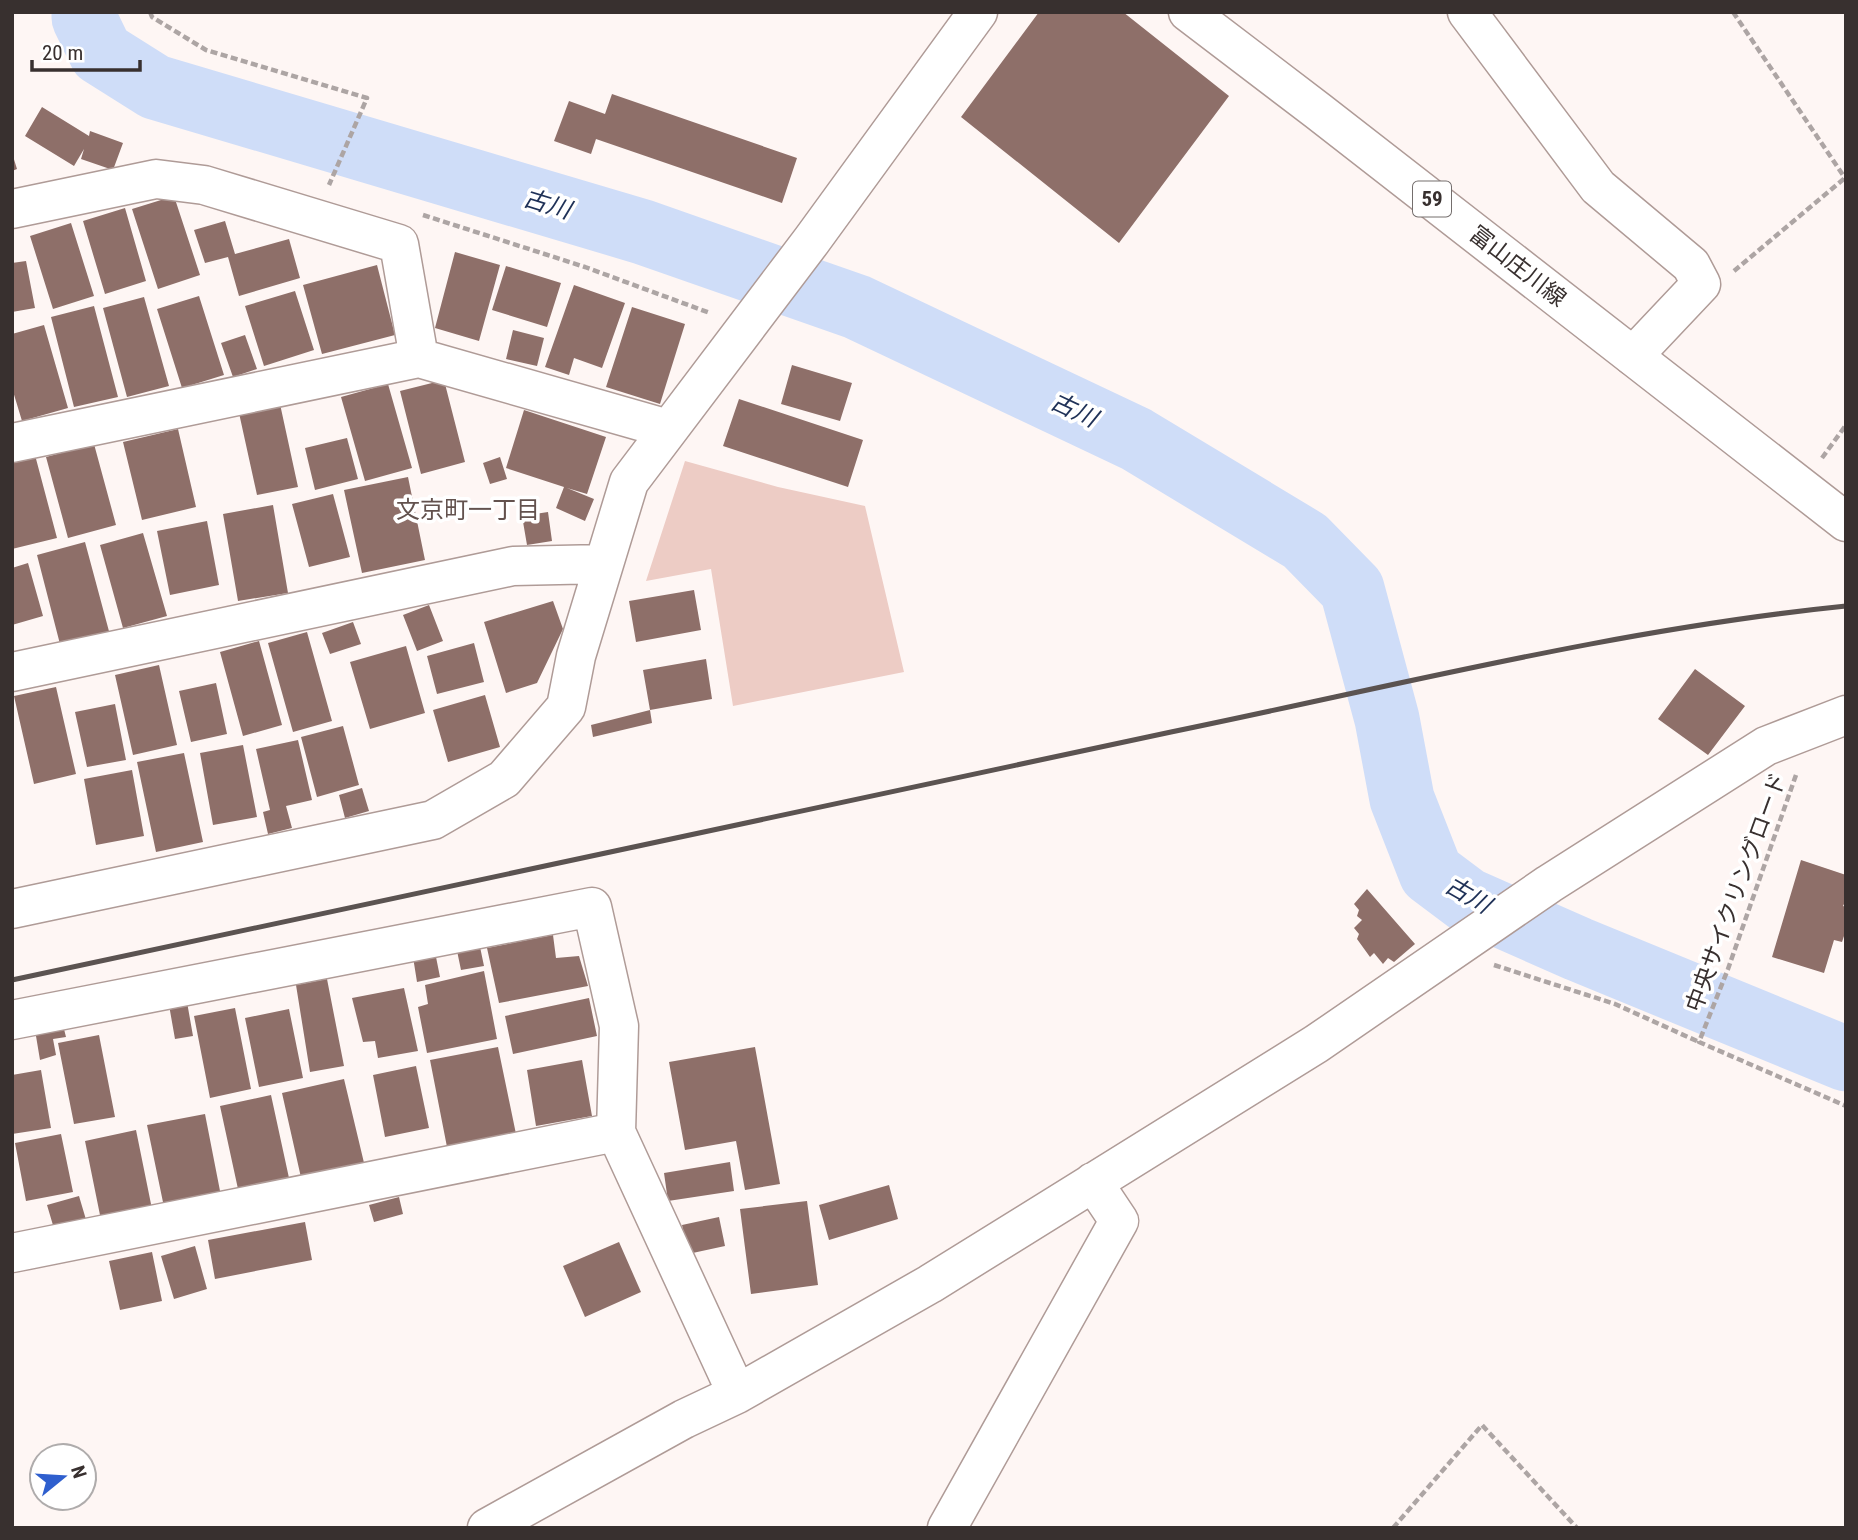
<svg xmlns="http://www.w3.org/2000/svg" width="1858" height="1540" font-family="'Roboto Condensed','Noto Sans JP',sans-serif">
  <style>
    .green { fill: #edccc5 }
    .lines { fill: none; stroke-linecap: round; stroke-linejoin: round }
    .stream { stroke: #a2a9bc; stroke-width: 10 }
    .river { stroke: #cfddf8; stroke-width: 65 }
    .building { fill: #8e6f69 }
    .minor-casing { stroke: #af9b97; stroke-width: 41 }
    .major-casing { stroke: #af9b97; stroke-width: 41 }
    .path { stroke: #ada5a4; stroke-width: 4.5; stroke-dasharray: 7 3.5; stroke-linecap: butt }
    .minor { stroke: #fff; stroke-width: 38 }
    .major { stroke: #fff; stroke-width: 38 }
    .rail { stroke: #5b5351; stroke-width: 5 }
    .labels { text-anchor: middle; stroke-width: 7; stroke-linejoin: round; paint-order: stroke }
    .shield { fill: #fff; stroke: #746e6d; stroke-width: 2 }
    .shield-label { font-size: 21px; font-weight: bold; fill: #38302f }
    .street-label { font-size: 23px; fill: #38302f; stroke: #fff }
    .water-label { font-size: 24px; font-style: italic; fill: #203258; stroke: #fff }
    .neighbourhood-label { font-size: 24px; fill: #63524e; stroke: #fff }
  </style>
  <rect width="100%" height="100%" fill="#fef6f4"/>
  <path class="green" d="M 685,461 L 778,487 L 865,506 L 904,672 L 733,706 L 711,569 L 646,581 Z"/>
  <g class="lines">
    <path class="stream" d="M 75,12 L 84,18"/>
    <path class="river" d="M 84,12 L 84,18 L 101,53 L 155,87 L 643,232 L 857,307 L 1136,439 L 1305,541 L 1352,589 L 1387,719 L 1402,799 L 1431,873 L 1467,900 L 1578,949 L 1846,1059"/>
  </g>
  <path class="building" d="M 1039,12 L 1123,12 L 1229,96 L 1119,243 L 961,117 Z
    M 612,94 L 797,158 L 782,203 L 596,139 L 591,154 L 554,141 L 569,101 L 605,114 Z
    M 42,107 L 89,136 L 90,131 L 123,143 L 113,170 L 81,159 L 84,149 L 74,166 L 25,136 Z
    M 12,153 L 17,169 L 12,171 Z
    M 174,196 L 200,275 L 158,289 L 132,209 Z
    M 125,208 L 146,281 L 105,294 L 83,221 Z
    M 225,221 L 235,254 L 289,239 L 300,278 L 239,296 L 228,257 L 205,263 L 194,230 Z
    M 71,223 L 94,296 L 53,309 L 30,236 Z
    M 455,252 L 500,265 L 479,341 L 435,328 Z
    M 26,261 L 35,308 L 12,312 L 12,263 Z
    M 377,265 L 395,335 L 322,354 L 303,285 Z
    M 506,266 L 561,283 L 547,327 L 492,310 Z
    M 574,285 L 625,303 L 602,368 L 574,358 L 569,375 L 545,367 Z
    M 295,291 L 314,350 L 264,366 L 245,306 Z
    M 199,296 L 224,375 L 182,388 L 157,309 Z
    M 144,297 L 169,386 L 127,397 L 103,308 Z
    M 94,306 L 118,397 L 74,407 L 51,317 Z
    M 632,307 L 685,324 L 660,404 L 606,387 Z
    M 44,325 L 68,408 L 22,421 L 12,388 L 12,334 Z
    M 513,330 L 544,338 L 537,366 L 506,359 Z
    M 245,335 L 257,369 L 233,377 L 221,343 Z
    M 792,365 L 852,383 L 840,421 L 781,404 Z
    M 444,380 L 465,462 L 421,474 L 400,391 Z
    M 388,384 L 412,468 L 365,481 L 341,397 Z
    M 739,399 L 863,440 L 848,487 L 723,446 Z
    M 280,404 L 298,487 L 257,495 L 239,413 Z
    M 524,410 L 606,437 L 587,494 L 567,488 L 594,499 L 585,521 L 556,508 L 564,487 L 506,468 Z
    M 178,429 L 196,507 L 142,520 L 123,442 Z
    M 347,438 L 358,479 L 315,490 L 305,448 Z
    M 94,444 L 116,525 L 68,538 L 46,457 Z
    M 35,455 L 57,538 L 12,549 L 12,461 Z
    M 500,457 L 507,479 L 490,484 L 483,463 Z
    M 408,477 L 425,560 L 362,573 L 344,490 Z
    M 333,494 L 350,557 L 309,567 L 292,504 Z
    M 273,505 L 288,593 L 238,601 L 223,514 Z
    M 548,512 L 552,541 L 527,545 L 522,516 Z
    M 207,521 L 219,585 L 170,595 L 157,531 Z
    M 143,533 L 167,616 L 123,628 L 100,545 Z
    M 85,542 L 110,635 L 61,648 L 37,555 Z
    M 28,563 L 43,616 L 12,625 L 12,568 Z
    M 694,590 L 701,630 L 636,642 L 629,601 Z
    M 553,601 L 563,629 L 537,683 L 506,693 L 484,622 Z
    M 429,605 L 443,641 L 417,651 L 403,615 Z
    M 353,622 L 361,644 L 330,654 L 322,633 Z
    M 307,632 L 332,721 L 293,732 L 268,643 Z
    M 259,641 L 282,725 L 243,736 L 220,652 Z
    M 474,643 L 484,682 L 437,694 L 427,656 Z
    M 406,646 L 425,713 L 370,729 L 350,662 Z
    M 706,659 L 712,699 L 650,710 L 643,670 Z
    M 159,665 L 177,745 L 133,755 L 115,675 Z
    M 1695,669 L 1745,706 L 1708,755 L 1658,719 Z
    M 216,683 L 227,734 L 191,742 L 179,691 Z
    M 56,687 L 76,774 L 34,784 L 14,696 Z
    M 485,695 L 500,747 L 448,762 L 433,710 Z
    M 115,704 L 126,760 L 87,767 L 75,712 Z
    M 650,710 L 652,723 L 593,737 L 591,725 Z
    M 343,726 L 359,785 L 317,797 L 301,737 Z
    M 298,740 L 312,800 L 286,806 L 292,828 L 268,834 L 263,812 L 270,810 L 256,749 Z
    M 243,745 L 257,817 L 213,825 L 200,753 Z
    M 184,753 L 203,842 L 156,852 L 137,762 Z
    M 132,770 L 144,836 L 96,845 L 84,779 Z
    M 362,788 L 369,811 L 345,818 L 339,795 Z
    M 1801,860 L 1846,875 L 1846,900 L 1843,906 L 1846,907 L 1846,930 L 1842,942 L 1834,940 L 1824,973 L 1772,957 Z
    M 1367,889 L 1415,944 L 1394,962 L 1388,958 L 1383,964 L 1374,953 L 1370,957 L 1357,939 L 1359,934 L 1354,928 L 1362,920 L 1357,916 L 1359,910 L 1354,904 Z
    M 553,935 L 556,958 L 579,956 L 588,986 L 499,1003 L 487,948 Z
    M 479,942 L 484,966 L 461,970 L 456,946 Z
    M 435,952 L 440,977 L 417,982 L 413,957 Z
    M 484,971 L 497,1039 L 427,1053 L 418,1007 L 428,1004 L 425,985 Z
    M 327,979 L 344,1066 L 310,1072 L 296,985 Z
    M 404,988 L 418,1051 L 378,1058 L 375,1041 L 363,1042 L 352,998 Z
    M 589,998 L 597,1036 L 513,1054 L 505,1016 Z
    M 187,1002 L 193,1036 L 175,1039 L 169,1005 Z
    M 235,1008 L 251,1089 L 210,1098 L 194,1016 Z
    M 289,1009 L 303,1078 L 259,1087 L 245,1018 Z
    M 63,1025 L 66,1037 L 53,1039 L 56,1055 L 40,1060 L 35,1030 Z
    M 99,1035 L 115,1117 L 74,1124 L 58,1043 Z
    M 498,1047 L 516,1134 L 447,1147 L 430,1060 Z
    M 755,1047 L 780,1184 L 745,1190 L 736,1141 L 685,1150 L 669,1062 Z
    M 582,1060 L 592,1116 L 536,1126 L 527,1070 Z
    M 416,1066 L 429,1128 L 385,1137 L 373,1075 Z
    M 41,1070 L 51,1128 L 12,1134 L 12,1075 Z
    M 344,1079 L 365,1167 L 302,1182 L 282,1093 Z
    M 271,1095 L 289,1178 L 238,1189 L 220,1106 Z
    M 205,1114 L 221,1196 L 164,1207 L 147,1125 Z
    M 136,1130 L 152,1209 L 101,1220 L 85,1141 Z
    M 61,1134 L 73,1192 L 26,1201 L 15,1143 Z
    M 730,1162 L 734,1191 L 668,1201 L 664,1173 Z
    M 889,1185 L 898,1219 L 829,1240 L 819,1205 Z
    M 79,1196 L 87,1223 L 55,1232 L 47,1205 Z
    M 399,1197 L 403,1214 L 374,1222 L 369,1205 Z
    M 807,1201 L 818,1285 L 751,1294 L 740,1209 Z
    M 719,1217 L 725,1246 L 688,1254 L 682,1225 Z
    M 305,1222 L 312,1260 L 215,1279 L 208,1240 Z
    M 619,1242 L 641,1292 L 585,1317 L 563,1266 Z
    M 195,1246 L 207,1289 L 174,1299 L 161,1256 Z
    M 152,1252 L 162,1301 L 120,1310 L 109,1261 Z"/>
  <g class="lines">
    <g class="minor-casing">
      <path id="minor" d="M 1467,12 L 1598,187 L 1691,265 L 1701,284 L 1633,356
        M 12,209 L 156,179 L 204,185 L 399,244 L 419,358
        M 12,443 L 419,358 L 668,429
        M 12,672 L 513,566 L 604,564
        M 12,909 L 433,820 L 504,779 L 566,707 L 576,656 L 629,482 L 812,240 L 978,12
        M 12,1020 L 592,907 L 619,1026 L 616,1132 L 737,1394
        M 12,1253 L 616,1132
        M 487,1528 L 684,1419 L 737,1394 L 930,1284 L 1316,1044 L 1549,884 L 1766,746 L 1846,715
        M 947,1528 L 1119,1221 L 1093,1182"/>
    </g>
    <g class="major-casing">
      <path id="major" d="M 1188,12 L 1318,111 L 1846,522"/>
    </g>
    <path class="path" d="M 150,12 L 152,17 L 206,50 L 367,98 L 329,185
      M 1733,12 L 1845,178
      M 423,215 L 585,267 L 710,313
      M 1734,271 L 1845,178
      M 1822,458 L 1846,425
      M 1796,775 L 1728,969 L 1699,1042 L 1846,1106
      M 1494,965 L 1615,1004 L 1699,1042
      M 1393,1528 L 1482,1425 L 1577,1528"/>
    <use href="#minor" class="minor"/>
    <use href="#major" class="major"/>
    <path class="rail" d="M 12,980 C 398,896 784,812 1171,732 C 1395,686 1618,629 1846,606"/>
  </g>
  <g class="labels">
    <rect class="shield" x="1413" y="181.5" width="38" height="35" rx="5"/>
    <g class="shield-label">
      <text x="1432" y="206">59</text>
    </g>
    <g class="street-label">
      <text transform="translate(1518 266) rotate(38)" y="8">富山庄川線</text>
      <text transform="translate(1736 892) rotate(-70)" y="8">中央サイクリングロード</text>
    </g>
    <g class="water-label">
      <text transform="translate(547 204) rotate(17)" y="8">古川</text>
      <text transform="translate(1074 410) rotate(25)" y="8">古川</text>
      <text transform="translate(1468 895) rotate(30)" y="8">古川</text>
    </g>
    <g class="neighbourhood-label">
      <text x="468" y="518">文京町一丁目</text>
    </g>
  </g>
  <rect width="1858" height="1540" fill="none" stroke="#38302f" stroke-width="28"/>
  <g transform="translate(63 1477) rotate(72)"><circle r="33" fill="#ffffff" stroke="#afacac" stroke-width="2"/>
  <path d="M0-5L12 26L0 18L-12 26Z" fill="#2f5fce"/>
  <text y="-10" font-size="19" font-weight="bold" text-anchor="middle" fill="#38302f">N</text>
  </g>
  <path d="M32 60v10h108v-10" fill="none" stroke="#38302f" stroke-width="3.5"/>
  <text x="42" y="60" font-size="21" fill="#38302f" stroke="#ffffff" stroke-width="5" paint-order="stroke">20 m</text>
</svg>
